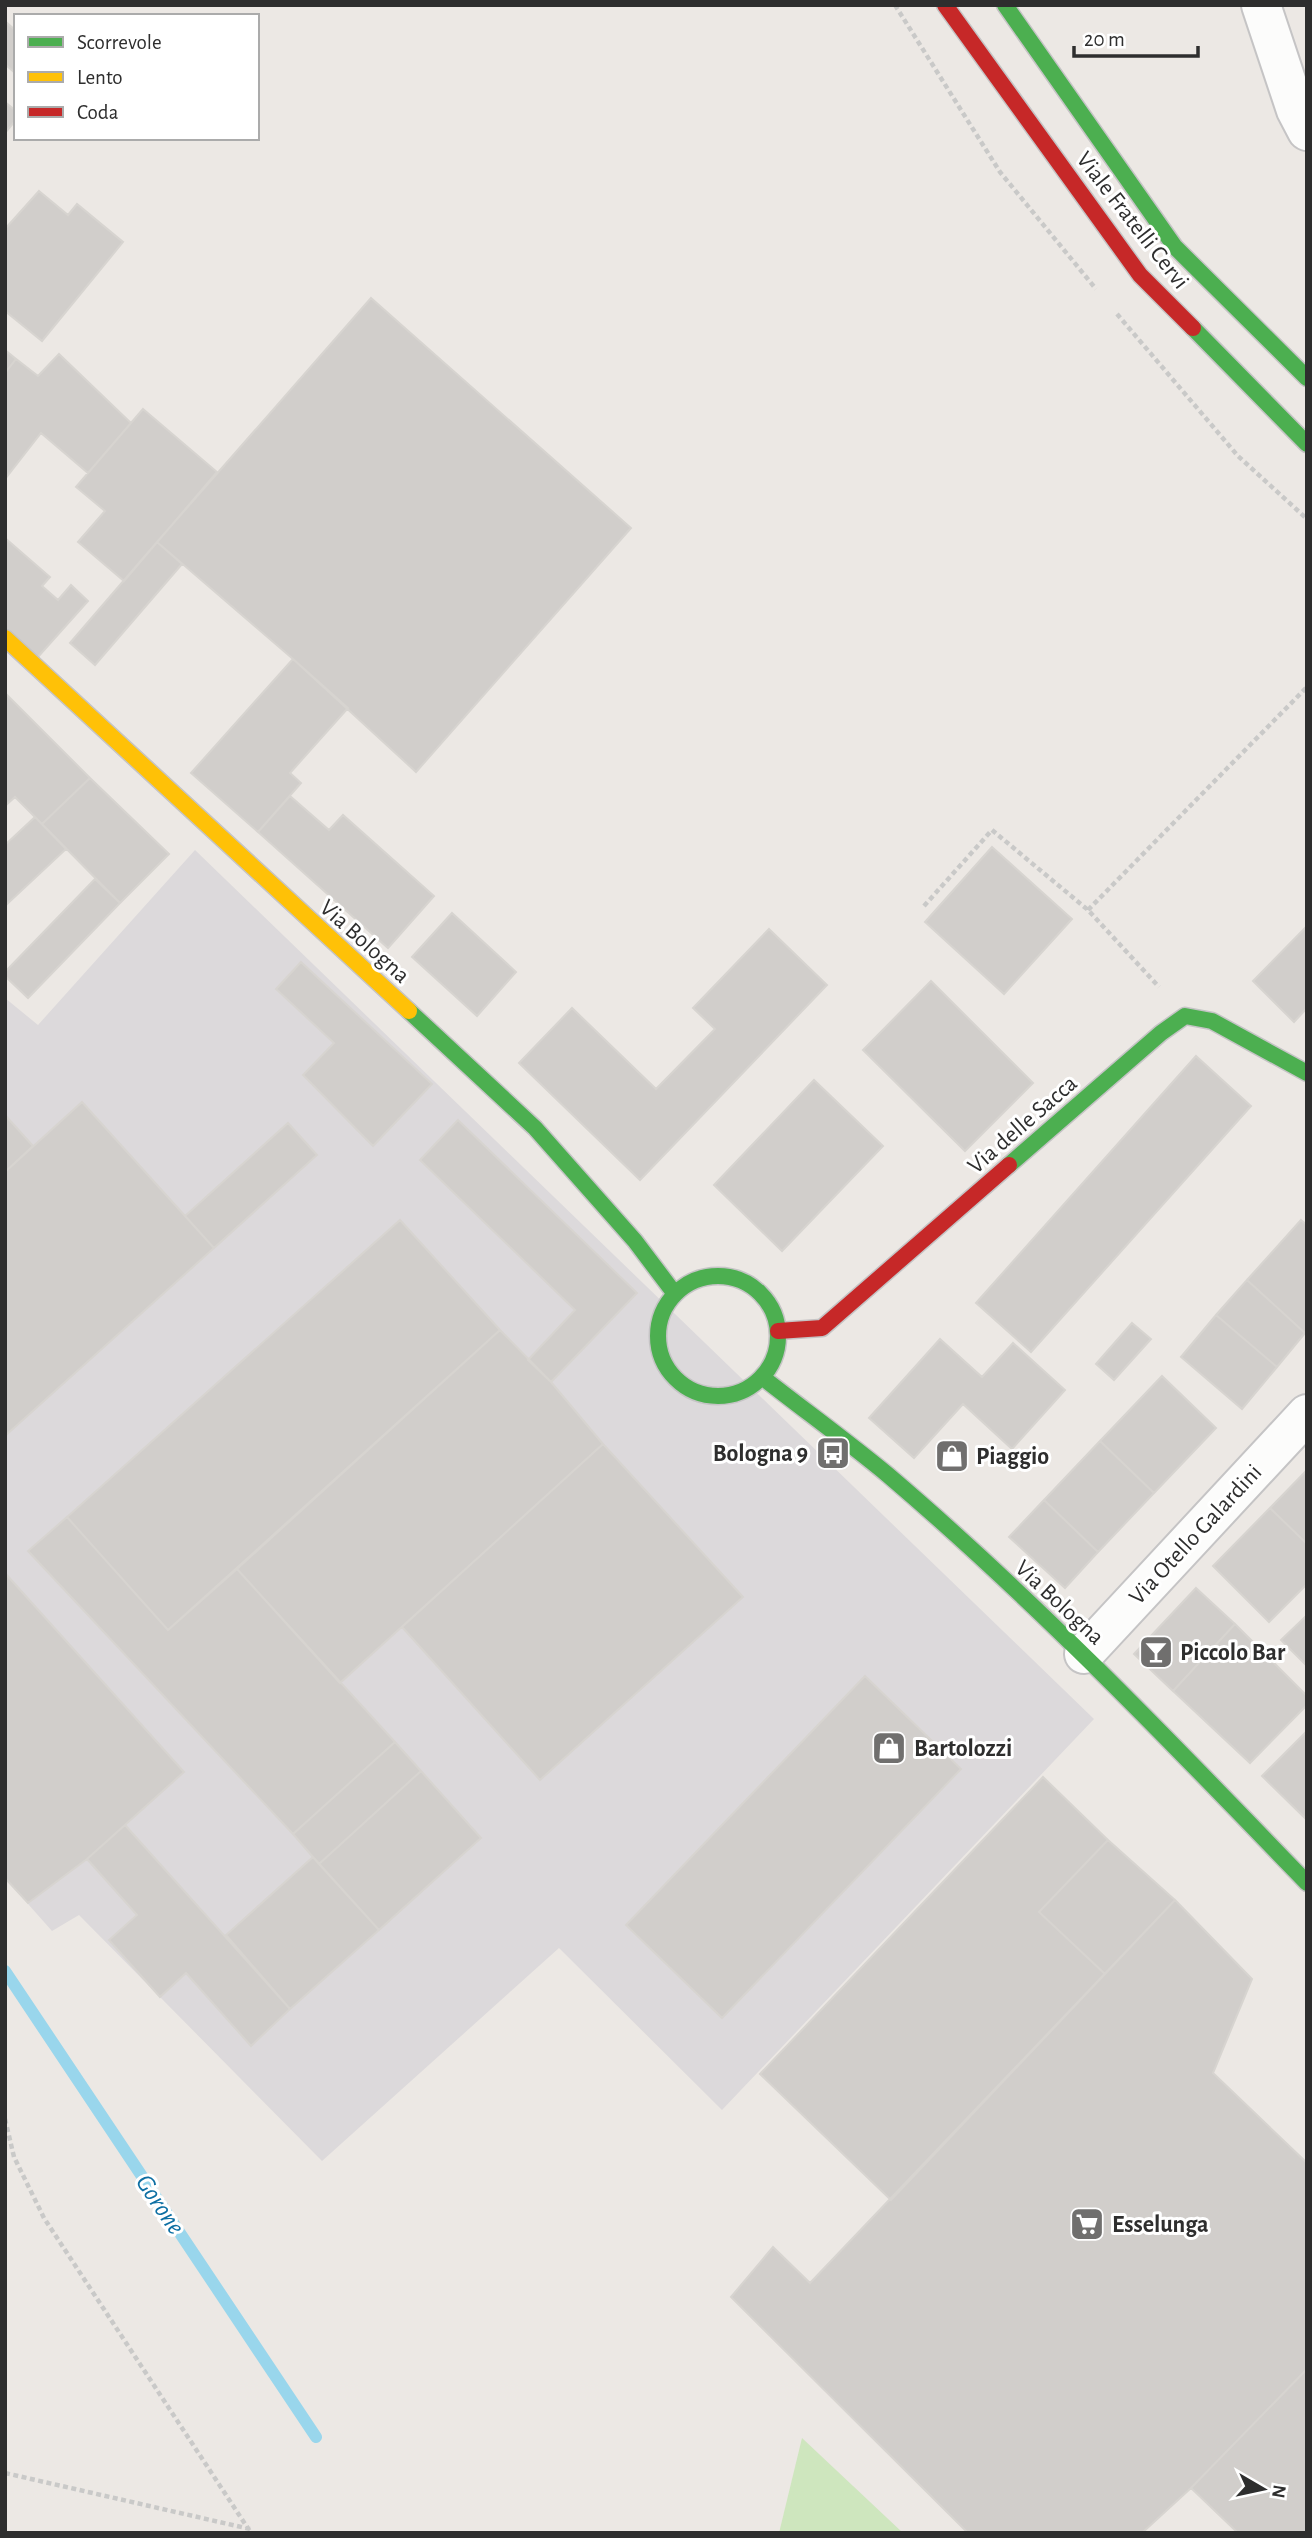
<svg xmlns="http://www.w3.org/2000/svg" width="1312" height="2538" font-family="'Alegreya Sans',sans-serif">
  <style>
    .industrial { fill: #dcd9db }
    .green { fill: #cee6be }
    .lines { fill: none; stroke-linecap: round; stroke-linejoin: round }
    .stream { stroke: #99d6ec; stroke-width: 12 }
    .building { fill: #d1cecb; stroke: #d7d4d0; stroke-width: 2 }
    .street-casing { stroke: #c5c4c5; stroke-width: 42 }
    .fast-casing { stroke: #c5c4c5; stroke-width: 19 }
    .slow-casing { stroke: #c5c4c5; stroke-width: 19 }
    .jam-casing { stroke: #c5c4c5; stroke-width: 19 }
    .path { stroke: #c9c9c8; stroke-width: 4.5; stroke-dasharray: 5 3.5; stroke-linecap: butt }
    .street { stroke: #fcfcfb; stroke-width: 38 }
    .fast { stroke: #4caf50; stroke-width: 16 }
    .slow { stroke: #ffc107; stroke-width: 16 }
    .jam { stroke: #c62828; stroke-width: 16 }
    .labels { text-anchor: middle; stroke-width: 6; stroke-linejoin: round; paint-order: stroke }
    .street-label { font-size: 24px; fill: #2e2e2e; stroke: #fff }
    .poi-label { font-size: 24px; font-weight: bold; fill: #2e2e2e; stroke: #fff; text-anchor: start }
    .water-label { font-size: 26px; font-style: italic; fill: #0d6fa3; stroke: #fff }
  </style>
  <rect width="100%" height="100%" fill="#ece8e4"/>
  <path class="industrial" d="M 195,850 L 1094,1719 L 722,2110 L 559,1948 L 322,2161 L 79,1915 L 52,1931 L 5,1878 L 5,998 L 38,1025 Z"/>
  <path class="green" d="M 802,2438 L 903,2533 L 779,2533 Z"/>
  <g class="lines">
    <path class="stream" d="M 5,1971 L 316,2437"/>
  </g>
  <path class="building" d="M 5,21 L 16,31 L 16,74 L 5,64 Z
    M 5,102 L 16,111 L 16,120 L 5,133 Z
    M 39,191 L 68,215 L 77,204 L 123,242 L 42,341 L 5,311 L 5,229 Z
    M 371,298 L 631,528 L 416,772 L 293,659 L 157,542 Z
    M 5,350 L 16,359 L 5,373 Z
    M 59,354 L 131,423 L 88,473 L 41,433 L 5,479 L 5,373 L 16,359 L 38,376 Z
    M 143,409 L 217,472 L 124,581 L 78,542 L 105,511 L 76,487 Z
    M 5,538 L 50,577 L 42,586 L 58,600 L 71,585 L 88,601 L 37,658 L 5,629 Z
    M 157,542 L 182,564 L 95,665 L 70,643 Z
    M 293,659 L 348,708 L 290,773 L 301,783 L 258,832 L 191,773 Z
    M 5,693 L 90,778 L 42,824 L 15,797 L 5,806 Z
    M 90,778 L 169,854 L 120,903 L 42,824 Z
    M 290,796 L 329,830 L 343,815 L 434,896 L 388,948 L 258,832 Z
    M 35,817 L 66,849 L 5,906 L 5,845 Z
    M 992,847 L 1072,919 L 1004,994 L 925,922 Z
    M 95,879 L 120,903 L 28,998 L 5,976 L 5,972 Z
    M 452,913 L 516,972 L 477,1016 L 412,957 Z
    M 1307,926 L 1307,1008 L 1294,1022 L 1253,981 Z
    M 769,929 L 827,985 L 640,1180 L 519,1063 L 572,1008 L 656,1089 L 715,1029 L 693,1008 Z
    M 301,962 L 432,1084 L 373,1146 L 303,1075 L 334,1043 L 276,989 Z
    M 931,981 L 1033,1083 L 965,1151 L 863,1050 Z
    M 1196,1056 L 1251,1106 L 1031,1352 L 976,1303 Z
    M 814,1080 L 883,1146 L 782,1251 L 714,1185 Z
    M 82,1102 L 214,1248 L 5,1436 L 5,1172 Z
    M 5,1115 L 33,1146 L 5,1172 Z
    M 458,1120 L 637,1293 L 551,1382 L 528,1360 L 575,1310 L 420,1160 Z
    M 288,1123 L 317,1155 L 214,1248 L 185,1216 Z
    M 400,1220 L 500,1330 L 168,1630 L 67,1517 Z
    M 1301,1220 L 1307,1225 L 1307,1331 L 1305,1333 L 1247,1280 Z
    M 1247,1280 L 1305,1333 L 1277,1367 L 1216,1315 Z
    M 1216,1315 L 1277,1367 L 1242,1409 L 1181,1357 Z
    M 1132,1323 L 1151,1339 L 1114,1380 L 1096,1364 Z
    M 500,1330 L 551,1382 L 603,1444 L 340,1683 L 237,1569 Z
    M 940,1339 L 982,1377 L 1013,1343 L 1065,1390 L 1012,1449 L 963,1404 L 914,1458 L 869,1418 Z
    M 1162,1376 L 1216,1428 L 1154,1493 L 1100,1441 Z
    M 1100,1441 L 1154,1493 L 1098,1552 L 1044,1500 Z
    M 603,1444 L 743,1597 L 540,1780 L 402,1627 Z
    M 1307,1470 L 1307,1544 L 1270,1508 Z
    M 1044,1500 L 1098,1552 L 1065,1588 L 1009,1537 Z
    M 1270,1508 L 1307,1544 L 1307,1584 L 1269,1622 L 1213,1566 Z
    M 67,1517 L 168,1630 L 237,1569 L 395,1742 L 293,1834 L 28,1551 Z
    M 5,1573 L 184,1772 L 87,1859 L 28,1903 L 5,1878 Z
    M 1196,1588 L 1235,1624 L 1173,1691 L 1134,1654 Z
    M 1307,1615 L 1307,1666 L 1281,1640 Z
    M 1235,1624 L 1307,1696 L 1307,1705 L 1250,1763 L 1173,1691 Z
    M 865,1676 L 961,1769 L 722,2018 L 626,1925 Z
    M 1307,1731 L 1307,1820 L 1262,1776 Z
    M 395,1742 L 421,1771 L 319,1864 L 293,1834 Z
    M 421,1771 L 481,1838 L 379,1930 L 319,1864 Z
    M 1043,1777 L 1108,1840 L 1039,1912 L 1105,1974 L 891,2200 L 760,2074 Z
    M 125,1825 L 290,2009 L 251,2046 L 186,1973 L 160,1997 L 109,1940 L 137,1915 L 87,1859 Z
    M 1108,1840 L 1175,1900 L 1105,1974 L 1039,1912 Z
    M 313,1857 L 379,1930 L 290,2009 L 226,1935 Z
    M 1175,1900 L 1252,1979 L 1213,2073 L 1307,2163 L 1307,2369 L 1191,2488 L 1142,2533 L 968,2533 L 731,2297 L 773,2247 L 810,2283 Z
    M 1307,2369 L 1307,2533 L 1238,2533 L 1191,2488 Z"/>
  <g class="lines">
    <g class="street-casing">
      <path id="street" d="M 1261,5 L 1296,110 L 1307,131
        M 1084,1654 L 1307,1414"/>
    </g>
    <g class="fast-casing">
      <path id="fast" d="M 1005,5 L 1175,247 L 1307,378
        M 1193,328 L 1307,444
        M 409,1011 L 535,1128 L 635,1241 L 675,1294
        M 1009,1165 L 1161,1033 L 1185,1016 L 1212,1021 L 1307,1073
        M658 1336a60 60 0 1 1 120 0a60 60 0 1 1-120 0Z
        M 762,1377 C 804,1410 847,1441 888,1475 C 1036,1601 1172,1743 1307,1883"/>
    </g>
    <g class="slow-casing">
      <path id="slow" d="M 5,638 L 409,1011"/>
    </g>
    <g class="jam-casing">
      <path id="jam" d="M 945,5 L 1140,275 L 1193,328
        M 778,1331 L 822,1328 L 1009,1165"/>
    </g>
    <path class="path" d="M 895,5 L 1000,172 L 1096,289
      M 1117,314 L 1238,456 L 1307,519
      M 924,906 L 992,830 L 1088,910 L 1159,987
      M 1088,910 L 1307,687
      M 5,2119 L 14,2157 L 44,2218 L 251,2533
      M 5,2473 L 250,2529"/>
    <use href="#street" class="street"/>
    <use href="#fast" class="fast"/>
    <use href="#slow" class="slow"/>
    <use href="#jam" class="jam"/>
  </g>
  <defs>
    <g id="bus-square" transform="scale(1.75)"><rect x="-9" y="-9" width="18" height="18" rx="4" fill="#706f6e" stroke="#fff"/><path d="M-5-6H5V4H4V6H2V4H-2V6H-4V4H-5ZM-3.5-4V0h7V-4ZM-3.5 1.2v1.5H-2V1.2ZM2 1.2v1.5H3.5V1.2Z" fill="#fff"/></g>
    <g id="shop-square" transform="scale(1.75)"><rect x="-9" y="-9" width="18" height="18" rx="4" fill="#706f6e" stroke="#fff"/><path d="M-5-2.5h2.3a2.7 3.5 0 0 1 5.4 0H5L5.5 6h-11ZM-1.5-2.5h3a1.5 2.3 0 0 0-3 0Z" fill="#fff"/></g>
    <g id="bar-square" transform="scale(1.75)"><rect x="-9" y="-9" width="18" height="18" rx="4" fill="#706f6e" stroke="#fff"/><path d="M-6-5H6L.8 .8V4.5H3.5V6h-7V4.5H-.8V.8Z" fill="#fff"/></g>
    <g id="supermarket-square" transform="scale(1.75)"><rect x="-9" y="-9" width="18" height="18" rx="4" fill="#706f6e" stroke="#fff"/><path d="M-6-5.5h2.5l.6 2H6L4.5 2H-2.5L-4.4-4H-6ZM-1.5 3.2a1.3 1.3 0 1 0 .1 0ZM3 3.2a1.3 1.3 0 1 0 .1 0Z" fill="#fff"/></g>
  </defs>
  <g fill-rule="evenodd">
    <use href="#bus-square" x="833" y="1453"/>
    <use href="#shop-square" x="952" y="1456"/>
    <use href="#bar-square" x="1156" y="1652"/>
    <use href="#shop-square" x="889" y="1748"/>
    <use href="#supermarket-square" x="1087" y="2224"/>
  </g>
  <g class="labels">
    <g class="street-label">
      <text transform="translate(1133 220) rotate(52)" y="8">Viale Fratelli Cervi</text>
      <text transform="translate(365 941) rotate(42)" y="8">Via Bologna</text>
      <text transform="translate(1022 1124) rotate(-41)" y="8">Via delle Sacca</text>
      <text transform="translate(1195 1534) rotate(-47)" y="8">Via Otello Galardini</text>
      <text transform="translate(1060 1602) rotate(43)" y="8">Via Bologna</text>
    </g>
    <g class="poi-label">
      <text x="808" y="1461" text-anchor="end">Bologna 9</text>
      <text x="976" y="1464">Piaggio</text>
      <text x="1180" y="1660">Piccolo Bar</text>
      <text x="914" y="1756">Bartolozzi</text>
      <text x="1112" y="2232">Esselunga</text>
    </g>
    <g class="water-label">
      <text transform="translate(161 2204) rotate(56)" y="9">Gorone</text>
    </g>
  </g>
  <rect width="1312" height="2538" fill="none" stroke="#2e2e2e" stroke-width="14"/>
  <rect x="14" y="14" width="245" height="126" fill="#ffffff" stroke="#ababab" stroke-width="2"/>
  <rect x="28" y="37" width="35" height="10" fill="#4caf50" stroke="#ababab" stroke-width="2"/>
  <text x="77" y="49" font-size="21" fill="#2e2e2e">Scorrevole</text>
  <rect x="28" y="72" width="35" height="10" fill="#ffc107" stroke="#ababab" stroke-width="2"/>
  <text x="77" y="84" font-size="21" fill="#2e2e2e">Lento</text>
  <rect x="28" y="107" width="35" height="10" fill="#c62828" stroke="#ababab" stroke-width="2"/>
  <text x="77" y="119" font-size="21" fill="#2e2e2e">Coda</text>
  <g transform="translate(1263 2489) rotate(99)" stroke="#ffffff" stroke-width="5" paint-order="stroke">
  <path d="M0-5L12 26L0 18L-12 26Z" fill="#2e2e2e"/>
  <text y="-10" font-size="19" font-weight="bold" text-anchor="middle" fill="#2e2e2e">N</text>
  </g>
  <path d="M1074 46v10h124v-10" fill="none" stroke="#2e2e2e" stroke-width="3.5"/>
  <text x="1084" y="46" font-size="21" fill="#2e2e2e" stroke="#ffffff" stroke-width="5" paint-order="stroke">20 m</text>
</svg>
